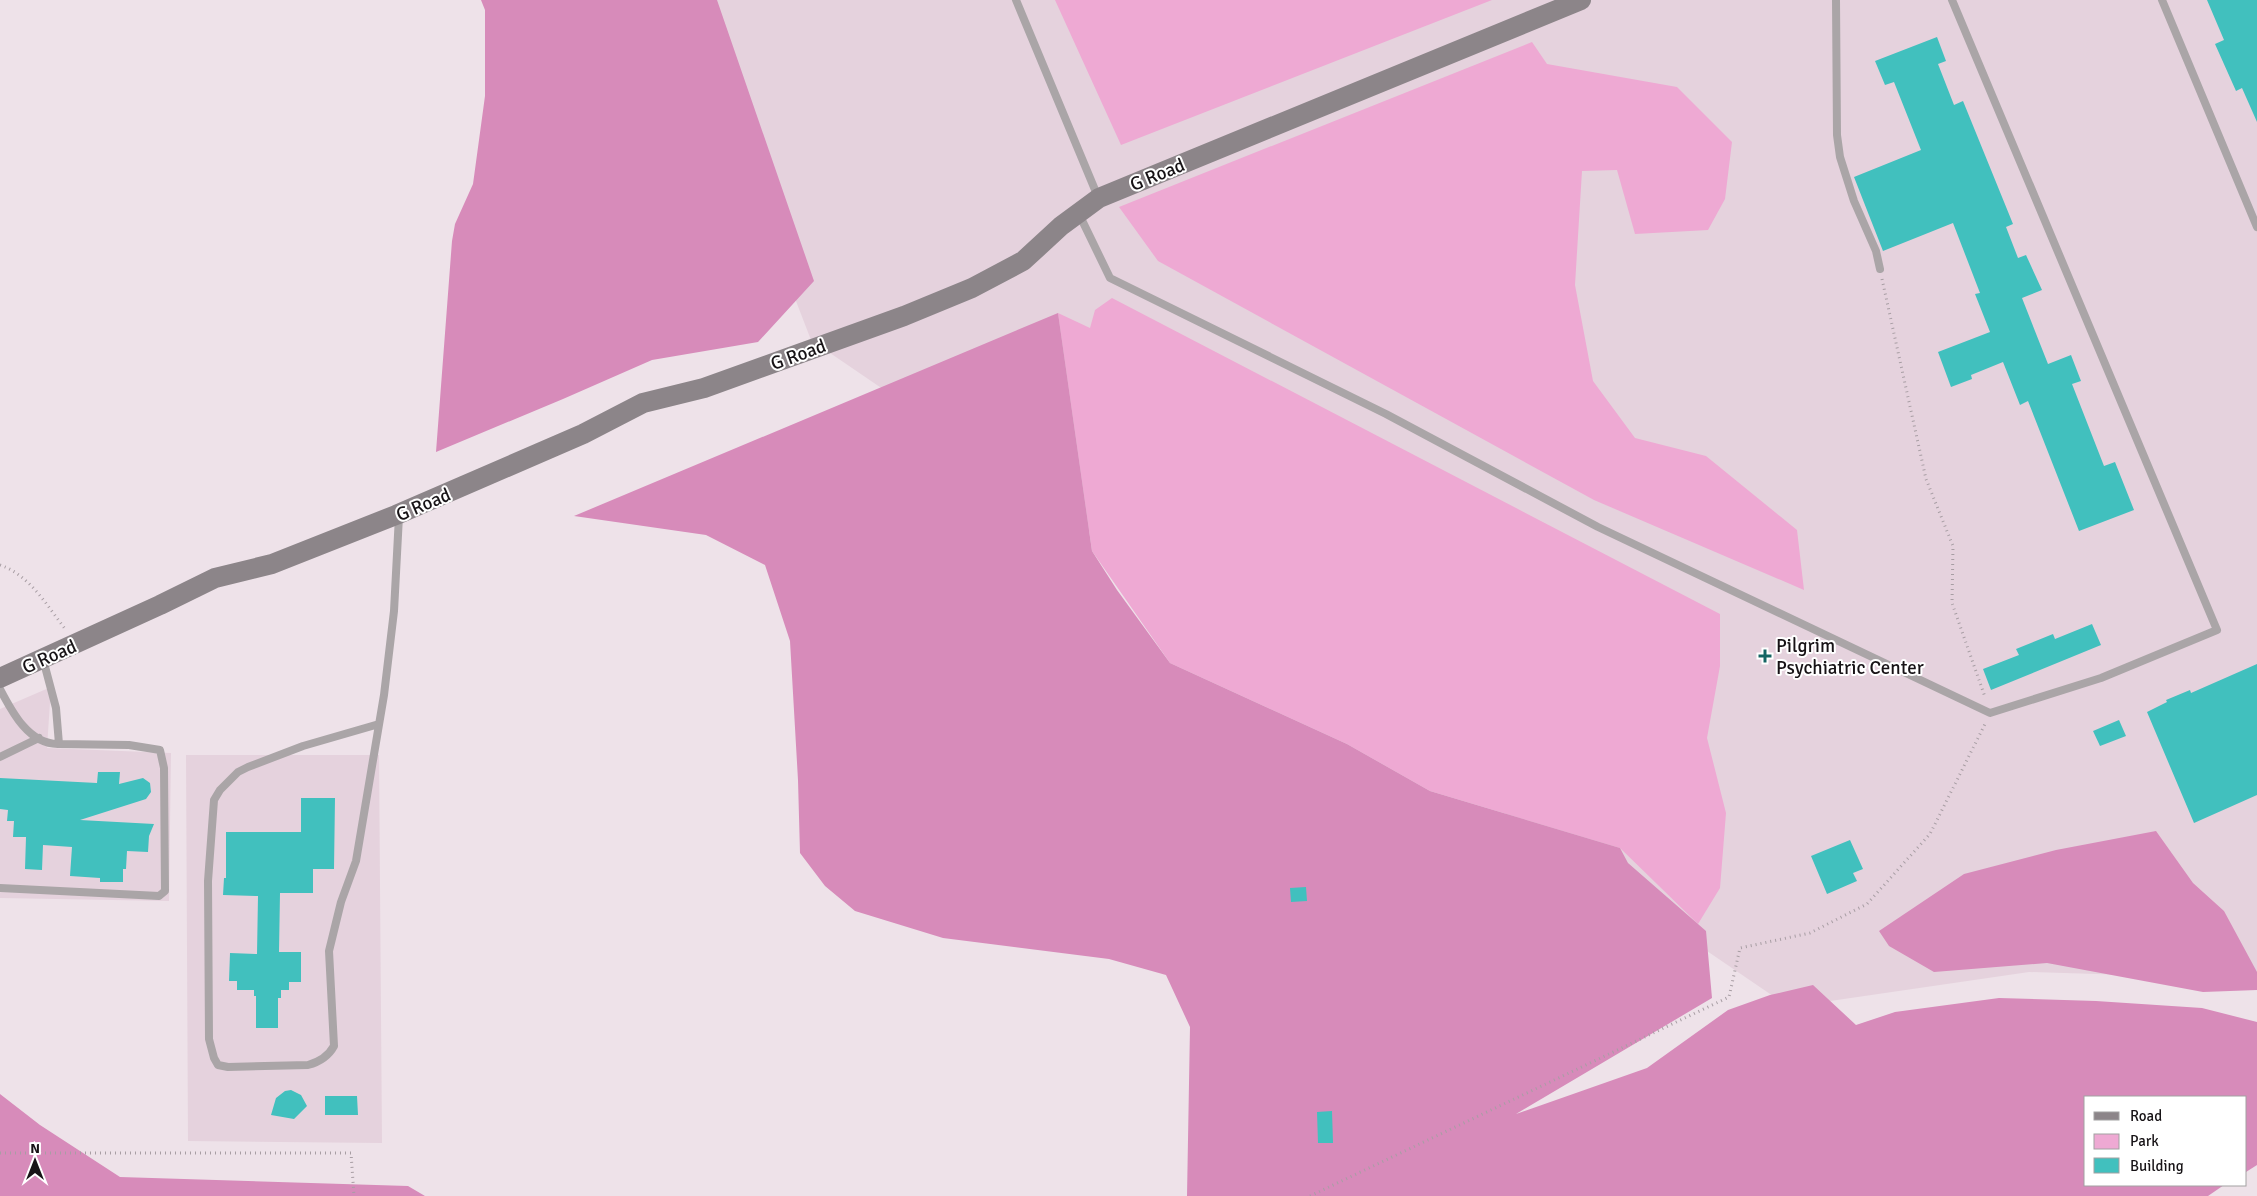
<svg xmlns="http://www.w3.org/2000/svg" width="2257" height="1196" font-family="Signika,sans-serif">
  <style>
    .built { fill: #e5d2dd }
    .green { fill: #eea9d3 }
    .forest { fill: #d78bba }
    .building { fill: #41c0be }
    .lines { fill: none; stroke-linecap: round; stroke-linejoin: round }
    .path { stroke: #a89ea4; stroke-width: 3; stroke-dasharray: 1 4; stroke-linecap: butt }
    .lane { stroke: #aaa5a7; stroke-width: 8 }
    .secondary { stroke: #8c8589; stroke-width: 20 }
    .poi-dot { fill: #146463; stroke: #fff; stroke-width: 2 }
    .labels { text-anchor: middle; stroke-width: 4; stroke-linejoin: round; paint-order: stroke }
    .street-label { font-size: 19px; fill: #171316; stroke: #fff }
    .poi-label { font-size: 19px; fill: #171316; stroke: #fff; text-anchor: start }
  </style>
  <rect width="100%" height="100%" fill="#eee2e9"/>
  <path class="built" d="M 680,0 L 2257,0 L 2257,979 L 2029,972 L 1789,1007 L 811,340 Z
    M 51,687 L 47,748 L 171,753 L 169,901 L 0,898 L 0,709 Z
    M 186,755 L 379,755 L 382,1143 L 188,1141 Z"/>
  <path class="green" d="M 1055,0 L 1492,0 L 1121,145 Z
    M 1532,42 L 1547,64 L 1677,87 L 1732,142 L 1725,199 L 1708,230 L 1635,234 L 1617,170 L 1582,171 L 1575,285 L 1593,381 L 1635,438 L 1706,456 L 1797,530 L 1804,590 L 1594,500 L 1158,261 L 1119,207 Z
    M 1112,298 L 1720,614 L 1720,666 L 1707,738 L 1726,813 L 1720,888 L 1698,924 L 1620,848 L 1430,791 L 1347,744 L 1170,663 L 1092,551 L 1058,313 L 1090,328 L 1095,310 Z"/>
  <path class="forest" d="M 481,0 L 717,0 L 814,281 L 758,342 L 652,360 L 563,399 L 436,452 L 452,241 L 455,224 L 473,184 L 485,96 L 485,10 Z
    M 1058,313 L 1092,551 L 1117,590 L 1170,663 L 1347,744 L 1430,791 L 1620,848 L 1628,863 L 1706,931 L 1712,998 L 1516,1114 L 1647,1068 L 1728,1010 L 1770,995 L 1813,985 L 1856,1025 L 1895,1012 L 1999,998 L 2096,1001 L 2202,1008 L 2257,1022 L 2257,1165 L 2246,1172 L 2246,1097 L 2086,1097 L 2086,1185 L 2224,1185 L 2208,1196 L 1187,1196 L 1190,1027 L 1166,975 L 1109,959 L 943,938 L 855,911 L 825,886 L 800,853 L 798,780 L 790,641 L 765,565 L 706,535 L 574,516 Z
    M 2156,831 L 2193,883 L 2224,911 L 2257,972 L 2257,990 L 2203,992 L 2047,963 L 1934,972 L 1889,946 L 1879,931 L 1964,874 L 2056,850 Z
    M 0,1094 L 40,1125 L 120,1177 L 408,1186 L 425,1196 L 0,1196 Z"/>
  <path class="building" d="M 2207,0 L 2257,0 L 2257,122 L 2242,88 L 2236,91 L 2215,44 L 2224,40 Z
    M 1937,37 L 1946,61 L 1938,64 L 1954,105 L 1963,101 L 2013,224 L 2006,227 L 2018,258 L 2026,255 L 2042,290 L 2022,298 L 2048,364 L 2071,355 L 2081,381 L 2072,384 L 2104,466 L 2115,462 L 2134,510 L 2079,531 L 2028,401 L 2020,405 L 2003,362 L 1971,375 L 1972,379 L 1951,387 L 1938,352 L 1990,332 L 1975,294 L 1980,293 L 1953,223 L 1883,251 L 1854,177 L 1921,150 L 1894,82 L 1885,85 L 1875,61 Z
    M 2092,624 L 2101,645 L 1991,690 L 1983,669 L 2019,655 L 2016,649 L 2053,634 L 2055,639 Z
    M 2257,664 L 2257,795 L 2194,823 L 2147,712 L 2167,702 L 2166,700 L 2190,690 L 2191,693 Z
    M 2119,720 L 2126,736 L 2100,746 L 2093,731 Z
    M 98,772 L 120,772 L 119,784 L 143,778 L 150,783 L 151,792 L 146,799 L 80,820 L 154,824 L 149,836 L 148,852 L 127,851 L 126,869 L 123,869 L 123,882 L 100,882 L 100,878 L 70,876 L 72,847 L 43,845 L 42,870 L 25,869 L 26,837 L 13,837 L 14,821 L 7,821 L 8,810 L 0,809 L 0,778 L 97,783 Z
    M 301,798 L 335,798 L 334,869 L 313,869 L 313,893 L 280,893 L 279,952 L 301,952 L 301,982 L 289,982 L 289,990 L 281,990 L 281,998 L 278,998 L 278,1028 L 256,1028 L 256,996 L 254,996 L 254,990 L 237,990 L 237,981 L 229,981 L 230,953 L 257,954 L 258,896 L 223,895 L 224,878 L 226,878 L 226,832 L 301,832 Z
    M 1850,840 L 1863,869 L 1853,873 L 1857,881 L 1827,894 L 1811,856 Z
    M 1306,887 L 1307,901 L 1291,902 L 1290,888 Z
    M 291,1090 L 301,1095 L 307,1106 L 294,1119 L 271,1115 L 276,1098 L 285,1091 Z
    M 325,1096 L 357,1096 L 358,1115 L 325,1115 Z
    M 1332,1111 L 1333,1143 L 1318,1143 L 1317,1112 Z"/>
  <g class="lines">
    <path class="path" d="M 1882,279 L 1926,479 L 1953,546 L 1952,603 L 1985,697
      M 0,565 C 30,575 47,606 66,630
      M 0,1153 L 351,1153 L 354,1196
      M 1310,1196 L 1729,997 L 1740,948 L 1810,933 L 1867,904 L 1930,834 L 1985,724"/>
    <path class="lane" d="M 1016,0 L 1098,197
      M 1836,0 L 1837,135 L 1840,157 L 1854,201 L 1876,251 L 1880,269
      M 2162,0 L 2257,227
      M 1079,214 L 1110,278 L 1386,414 L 1598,527 L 1990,713 L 2101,678 L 2217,630 L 1952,0
      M 0,689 C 12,712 29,745 59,744 L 56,708 L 43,659
      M 379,724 L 303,746 L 248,767 L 238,772 L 220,790 L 214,800 L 208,881 L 209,1039 L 214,1058 L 218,1065 L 228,1067 L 308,1065 C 319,1062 328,1057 334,1046 L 329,951 L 341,902 L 356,861 L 384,695 L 394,611 L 399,516
      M 0,757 L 39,738
      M 0,888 L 159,896 L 165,891 L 164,768 L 160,750 L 129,745 L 59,744"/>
    <path class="secondary" d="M 0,678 L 160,605 L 215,578 L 272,564 L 396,515 L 583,434 L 643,403 L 704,388 L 904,316 L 972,288 L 1023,261 L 1061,226 L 1099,198 L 1581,0"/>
  </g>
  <path class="poi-dot" d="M1762.5 648.5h5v5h5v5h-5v5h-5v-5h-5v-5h5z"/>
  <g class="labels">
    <g class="street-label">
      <text transform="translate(1157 174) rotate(-22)" y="7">G Road</text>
      <text transform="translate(798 354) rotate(-20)" y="7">G Road</text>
      <text transform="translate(423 504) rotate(-23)" y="7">G Road</text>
      <text transform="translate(49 656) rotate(-24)" y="7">G Road</text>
    </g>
    <g class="poi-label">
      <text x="1776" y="652">Pilgrim<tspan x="1776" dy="22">Psychiatric Center</tspan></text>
    </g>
  </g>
  <rect x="2084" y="1096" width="162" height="90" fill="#ffffff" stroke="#a2a1a2"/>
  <rect x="2094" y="1112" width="25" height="8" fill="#8c8589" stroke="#a2a1a2"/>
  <text x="2130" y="1121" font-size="15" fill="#171316">Road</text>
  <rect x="2094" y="1134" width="25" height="15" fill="#eea9d3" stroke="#a2a1a2"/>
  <text x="2130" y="1146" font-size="15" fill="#171316">Park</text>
  <rect x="2094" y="1158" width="25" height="15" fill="#41c0be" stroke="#a2a1a2"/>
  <text x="2130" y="1171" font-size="15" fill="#171316">Building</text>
  <g transform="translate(35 1161)" stroke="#ffffff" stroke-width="4" paint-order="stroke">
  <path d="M0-4L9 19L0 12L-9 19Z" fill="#171316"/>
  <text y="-8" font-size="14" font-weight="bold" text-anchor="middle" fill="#171316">N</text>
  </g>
</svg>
